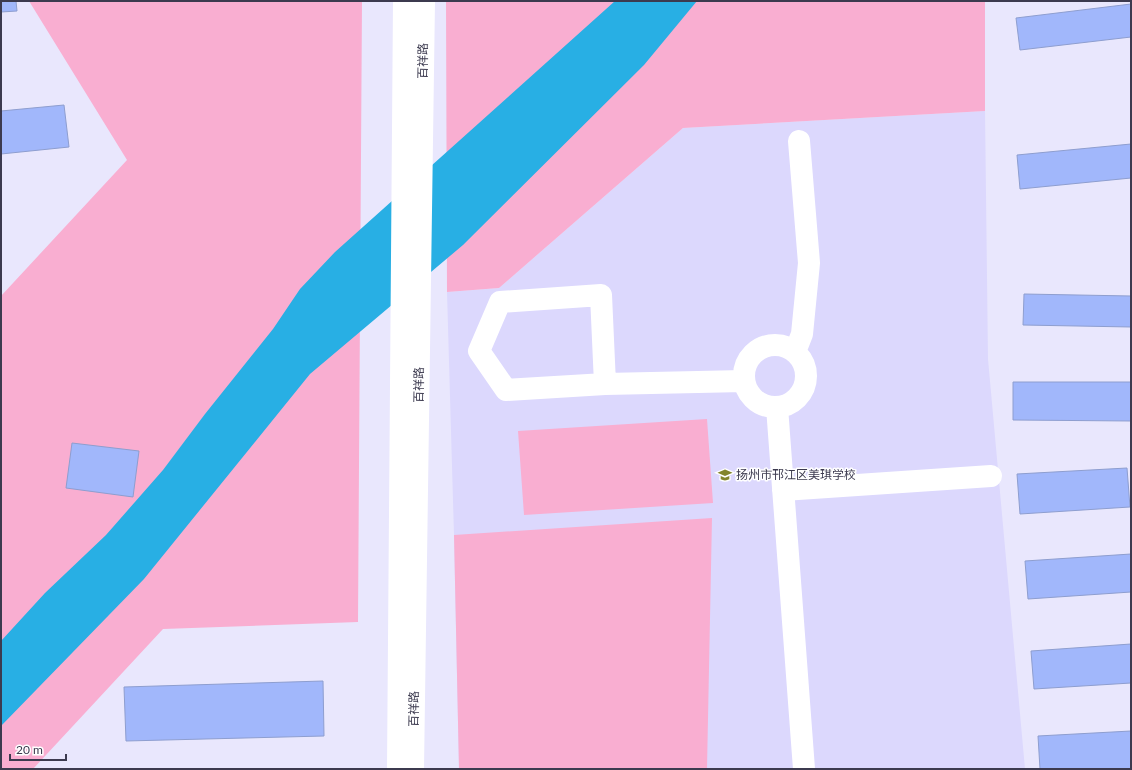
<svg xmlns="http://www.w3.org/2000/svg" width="1132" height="770" font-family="Lato,'Noto Sans SC',sans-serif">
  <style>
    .built { fill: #dcd8fd }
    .green { fill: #f9aed1 }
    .water { fill: #28afe4 }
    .building { fill: #a1b7fb; stroke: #8e9ecf }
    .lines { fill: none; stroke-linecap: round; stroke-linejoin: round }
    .minor { stroke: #fff; stroke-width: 22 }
    .labels { text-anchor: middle; stroke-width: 3; stroke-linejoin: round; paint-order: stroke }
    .street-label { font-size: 12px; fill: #3c3a4f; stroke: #fff }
    .poi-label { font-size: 12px; fill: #3c3a4f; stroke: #fff; text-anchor: start }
  </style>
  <rect width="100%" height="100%" fill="#e9e7fd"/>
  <path class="built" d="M 985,111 L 988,359 L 1025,769 L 459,769 L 454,535 L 447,292 L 499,288 L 683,128 Z"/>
  <path class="green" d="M 29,1 L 362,1 L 358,622 L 163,629 L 33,769 L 1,769 L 1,296 L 127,160 Z
    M 446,1 L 985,1 L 985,111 L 683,128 L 499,288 L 447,292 Z
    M 707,419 L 713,503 L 524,515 L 518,431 Z
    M 712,518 L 707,769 L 459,769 L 454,535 Z"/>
  <path class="water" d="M 615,1 L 697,1 L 644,65 L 463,245 L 310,374 L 144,579 L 1,726 L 1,641 L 45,593 L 106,535 L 163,470 L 205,414 L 273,329 L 300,289 L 335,252 Z"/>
  <path class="building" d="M 1,1 L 16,1 L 17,11 L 1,12 Z
    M 1131,4 L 1131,37 L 1020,50 L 1016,18 Z
    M 64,105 L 69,147 L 1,154 L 1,111 Z
    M 1131,144 L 1131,178 L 1020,189 L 1017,155 Z
    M 1024,294 L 1131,296 L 1131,327 L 1023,325 Z
    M 1013,382 L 1131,382 L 1131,421 L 1013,420 Z
    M 72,443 L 139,451 L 133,497 L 66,488 Z
    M 1127,468 L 1130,507 L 1020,514 L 1017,474 Z
    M 1131,554 L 1131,592 L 1028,599 L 1025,561 Z
    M 1131,644 L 1131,683 L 1034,689 L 1031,651 Z
    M 323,681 L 324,736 L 126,741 L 124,687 Z
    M 1131,731 L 1131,769 L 1040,769 L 1038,736 Z"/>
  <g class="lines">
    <path class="minor" d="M744 376a31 31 0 1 1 62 0a31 31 0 1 1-62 0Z
      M 795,352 L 802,334 L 809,263 L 799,141
      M 605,384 L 601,295 L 500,302 L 479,351 L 506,390 L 605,384 L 744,381
      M 777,407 L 804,769
      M 783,490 L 991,476
      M 398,769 L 404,1
      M 413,769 L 424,1"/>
  </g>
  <defs>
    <g id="school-bare" transform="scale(1.08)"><path d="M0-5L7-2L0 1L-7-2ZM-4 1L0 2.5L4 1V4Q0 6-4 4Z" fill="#82842d" stroke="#fff" stroke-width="2.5" paint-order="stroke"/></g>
  </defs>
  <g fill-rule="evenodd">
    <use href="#school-bare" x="725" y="475"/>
  </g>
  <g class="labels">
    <g class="street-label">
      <text transform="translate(423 61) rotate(-89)" y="4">百祥路</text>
      <text transform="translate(419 385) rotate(-89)" y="4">百祥路</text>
      <text transform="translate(414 709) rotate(-89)" y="4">百祥路</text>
    </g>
    <g class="poi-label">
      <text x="736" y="479">扬州市邗江区美琪学校</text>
    </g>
  </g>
  <rect width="1132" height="770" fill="none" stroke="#3c3a4f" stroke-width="4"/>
  <path d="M10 754v6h56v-6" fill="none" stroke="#3c3a4f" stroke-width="2"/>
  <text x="16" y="754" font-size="12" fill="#3c3a4f" stroke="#ffffff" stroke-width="3" paint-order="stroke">20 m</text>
</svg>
